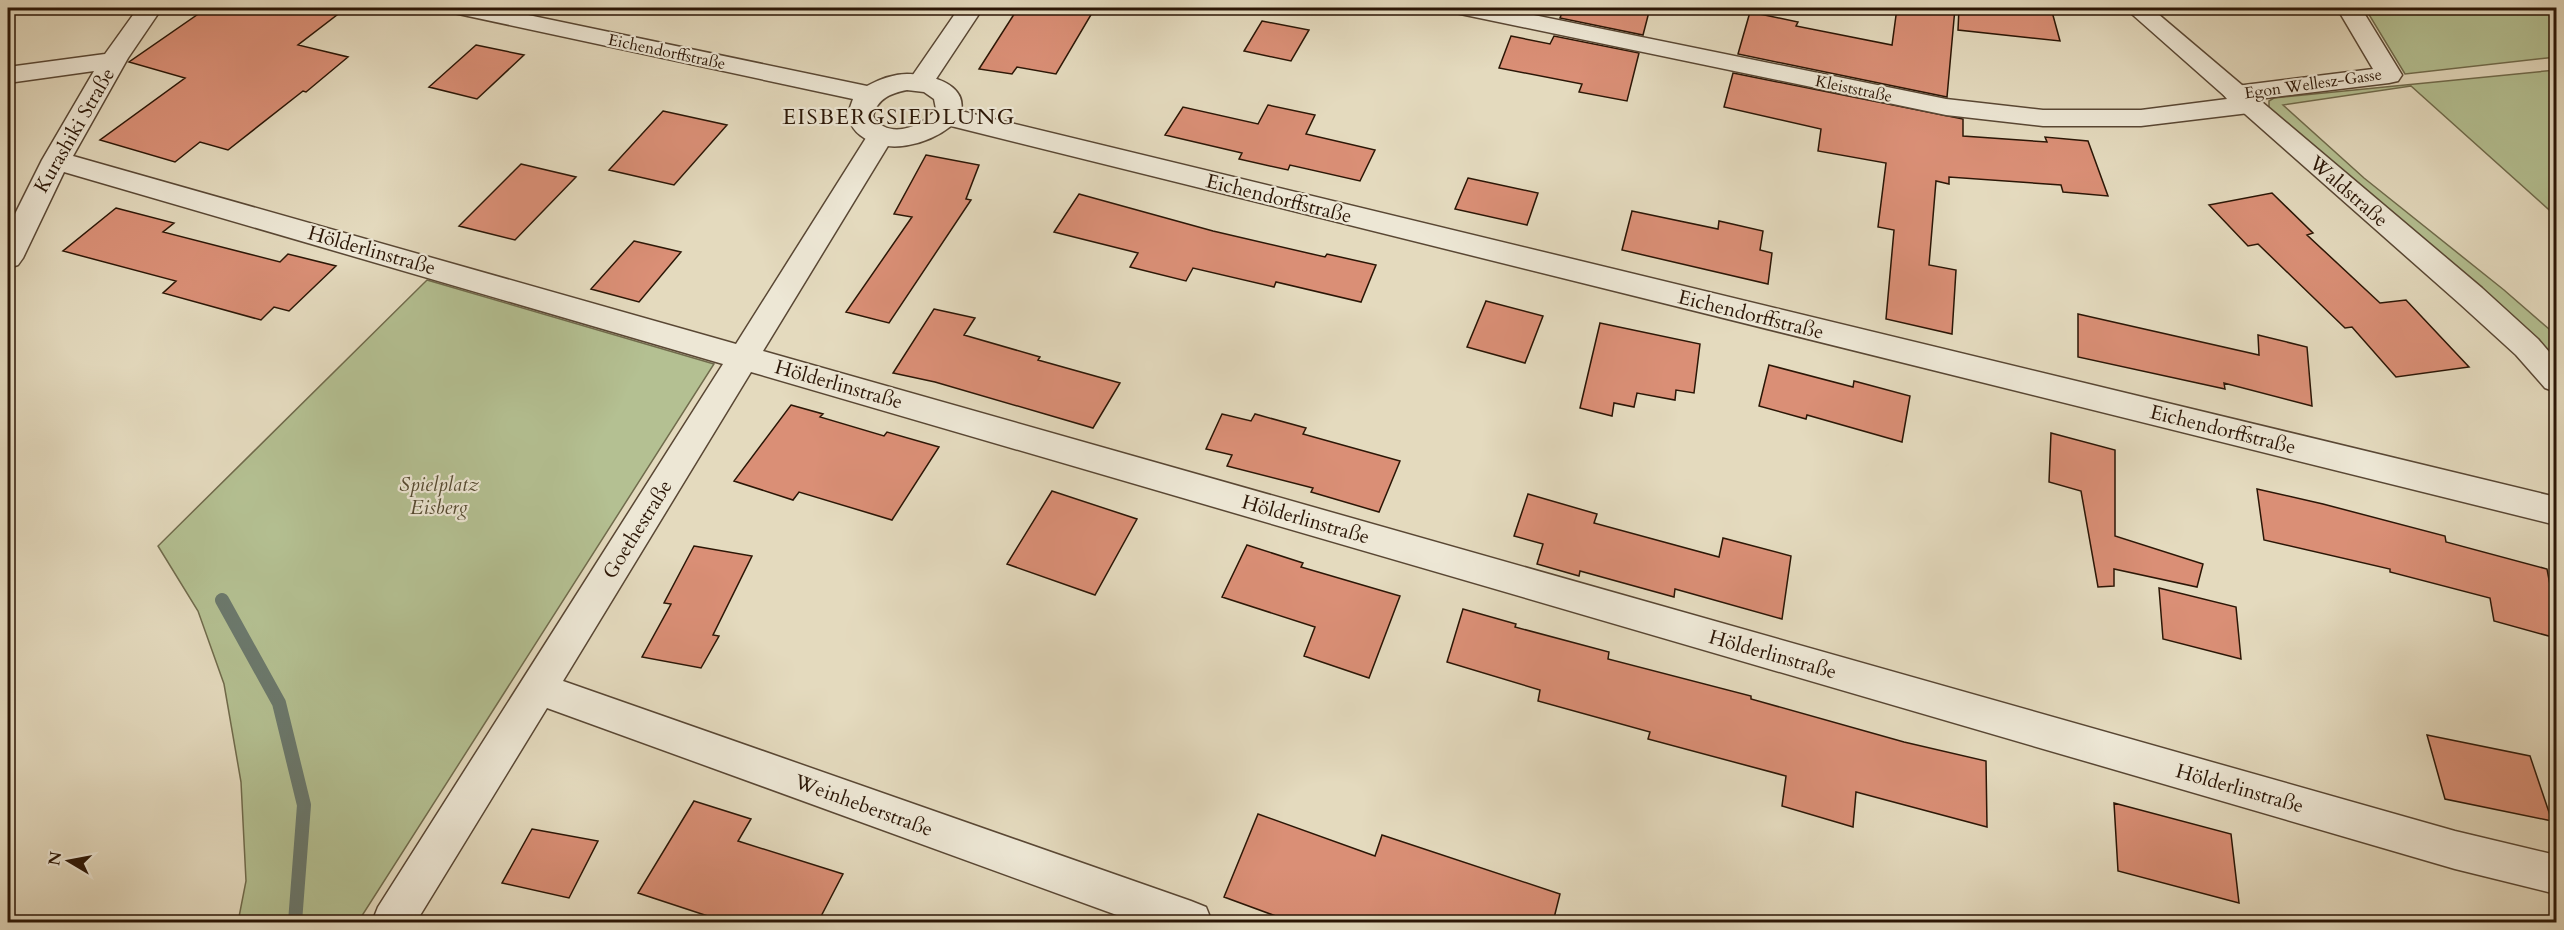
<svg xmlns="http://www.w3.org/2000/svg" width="2564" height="930" font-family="Cardo,serif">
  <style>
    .green { fill: #b4c092; stroke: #706b4c; stroke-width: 1.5 }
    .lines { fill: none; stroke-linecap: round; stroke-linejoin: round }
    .stream { stroke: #6b796d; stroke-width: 14 }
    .building { fill: #da8f76; stroke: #2b1606; stroke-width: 1.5 }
    .minor-casing { stroke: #594734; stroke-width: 3 }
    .tertiary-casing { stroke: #594734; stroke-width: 3 }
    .minor { fill: #ede7d5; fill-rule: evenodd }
    .tertiary { fill: #ede7d5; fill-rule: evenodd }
    .labels { text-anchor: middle; stroke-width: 4.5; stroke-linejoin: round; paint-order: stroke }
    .far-street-label { font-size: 16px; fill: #2b1606; stroke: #ede7d5 }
    .street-label { font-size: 20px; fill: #2b1606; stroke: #ede7d5 }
    .park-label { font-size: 20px; font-style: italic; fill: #544930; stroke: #ede7d5 }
    .quarter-label { font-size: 22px; letter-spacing: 1.5px; fill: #2b1606; stroke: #ede7d5 }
  </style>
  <rect width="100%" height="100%" fill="#e4dabe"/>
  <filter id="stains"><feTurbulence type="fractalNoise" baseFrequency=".00333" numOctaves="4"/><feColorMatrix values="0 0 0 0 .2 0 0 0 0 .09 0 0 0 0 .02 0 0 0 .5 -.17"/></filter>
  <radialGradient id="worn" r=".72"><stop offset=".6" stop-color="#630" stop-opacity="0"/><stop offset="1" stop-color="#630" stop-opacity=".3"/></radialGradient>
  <path class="green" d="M 2365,8 L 2556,8 L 2556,57 L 2405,74 Z
    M 2556,70 L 2556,216 L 2411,86 L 2283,105 L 2364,178 L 2504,290 L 2556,335 L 2556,357 L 2485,291 L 2269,109 L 2269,101 L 2274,98 Z
    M 427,280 L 714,364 L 358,922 L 238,922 L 246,881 L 241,782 L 224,684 L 198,611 L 158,546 Z"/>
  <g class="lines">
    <path class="stream" d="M 222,600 L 279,703 L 304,805 L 295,922"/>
  </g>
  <path class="building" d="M 207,8 L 346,8 L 298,45 L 348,57 L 306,92 L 303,91 L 228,150 L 200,142 L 175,162 L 100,140 L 185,78 L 129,62 Z
    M 1018,8 L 1095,8 L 1056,74 L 1017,67 L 1012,74 L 979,69 Z
    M 1564,8 L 1650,8 L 1643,35 L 1560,18 Z
    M 1897,8 L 1955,8 L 1947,97 L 1738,54 L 1750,12 L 1798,22 L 1796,26 L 1892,45 Z
    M 1959,8 L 2051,8 L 2060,41 L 1958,30 Z
    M 1262,21 L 1309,30 L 1291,61 L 1244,51 Z
    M 1511,36 L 1550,44 L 1554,36 L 1639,53 L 1627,101 L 1579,92 L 1582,84 L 1499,68 Z
    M 476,45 L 524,55 L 477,99 L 429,87 Z
    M 1733,73 L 1963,119 L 1963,136 L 2047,142 L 2045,137 L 2088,141 L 2108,196 L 2063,192 L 2061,185 L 1949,177 L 1949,184 L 1936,181 L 1929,265 L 1956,270 L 1952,334 L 1886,319 L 1894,230 L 1878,227 L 1886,163 L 1818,151 L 1821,129 L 1724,107 Z
    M 1268,105 L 1315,115 L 1306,134 L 1375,150 L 1360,181 L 1290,165 L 1288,170 L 1239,159 L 1242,153 L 1165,135 L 1183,107 L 1258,124 Z
    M 663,111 L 727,125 L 674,185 L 609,170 Z
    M 926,155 L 979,165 L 966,199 L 971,200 L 889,323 L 846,312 L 912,217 L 894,214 Z
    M 521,164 L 576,177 L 515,240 L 459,226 Z
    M 1468,178 L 1538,193 L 1527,225 L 1455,209 Z
    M 2272,193 L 2313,233 L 2307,235 L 2380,303 L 2406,300 L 2469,367 L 2396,377 L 2352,327 L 2345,328 L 2258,244 L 2248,246 L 2209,205 Z
    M 1079,194 L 1213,231 L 1325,257 L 1327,254 L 1376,265 L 1361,302 L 1276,282 L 1274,287 L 1193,268 L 1186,281 L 1130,267 L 1138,253 L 1054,232 Z
    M 116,208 L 174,223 L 163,232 L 280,262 L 288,254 L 336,266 L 289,311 L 274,307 L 261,320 L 163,293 L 176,281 L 63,251 Z
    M 1632,211 L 1718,229 L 1719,221 L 1763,231 L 1760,250 L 1772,253 L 1768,284 L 1622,250 Z
    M 634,241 L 681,252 L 639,302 L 591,289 Z
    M 1486,301 L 1543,316 L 1525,363 L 1467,347 Z
    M 934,309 L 975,318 L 964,335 L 1040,357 L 1038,360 L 1120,383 L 1093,428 L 935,382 L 893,373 Z
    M 2078,314 L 2259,355 L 2258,335 L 2307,347 L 2312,406 L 2224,383 L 2225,389 L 2078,357 Z
    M 1600,323 L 1700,344 L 1694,393 L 1676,390 L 1675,400 L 1637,393 L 1634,407 L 1614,403 L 1612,416 L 1580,408 Z
    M 1769,365 L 1853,387 L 1854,381 L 1910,396 L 1902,442 L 1807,415 L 1806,419 L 1759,406 Z
    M 791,405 L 823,414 L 820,417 L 884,436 L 887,432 L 939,447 L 892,520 L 799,492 L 793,500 L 734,481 Z
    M 1222,414 L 1251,421 L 1255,414 L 1306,428 L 1303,434 L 1400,461 L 1379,512 L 1311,492 L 1313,488 L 1227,466 L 1232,455 L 1206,449 Z
    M 2051,433 L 2115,450 L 2115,536 L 2203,564 L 2197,587 L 2114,569 L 2114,586 L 2098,587 L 2081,491 L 2049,482 Z
    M 2257,489 L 2323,504 L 2445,536 L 2446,542 L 2547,569 L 2556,616 L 2556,638 L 2494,621 L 2490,598 L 2390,572 L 2390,569 L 2264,540 Z
    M 1052,491 L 1137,519 L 1095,595 L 1007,564 Z
    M 1528,494 L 1597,514 L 1594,523 L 1719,557 L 1723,538 L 1791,556 L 1782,619 L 1675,589 L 1674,597 L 1580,571 L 1579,576 L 1537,564 L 1543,544 L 1514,536 Z
    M 1247,545 L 1303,563 L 1301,567 L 1400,596 L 1369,678 L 1304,656 L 1315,627 L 1222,597 Z
    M 694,546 L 752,556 L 713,635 L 719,636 L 701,668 L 642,657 L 671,604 L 664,603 Z
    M 2159,588 L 2236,607 L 2241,659 L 2163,639 Z
    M 1463,609 L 1516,624 L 1515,627 L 1609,652 L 1608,659 L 1751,696 L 1751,699 L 1904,742 L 1986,761 L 1987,827 L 1856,792 L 1853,827 L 1782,806 L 1786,776 L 1648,739 L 1650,732 L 1538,701 L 1540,690 L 1447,662 Z
    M 2427,735 L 2530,756 L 2552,821 L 2445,799 Z
    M 694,801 L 751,819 L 738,841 L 843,874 L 818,922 L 726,922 L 638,893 Z
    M 2114,803 L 2231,834 L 2239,903 L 2118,871 Z
    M 1258,814 L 1375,856 L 1382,835 L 1560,894 L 1553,922 L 1292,922 L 1224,897 Z
    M 532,829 L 598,841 L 569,898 L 502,883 Z"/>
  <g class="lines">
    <g class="minor-casing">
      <path id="minor" d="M 138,8 L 162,8 L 128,58 L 73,156 L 736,344 L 871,130 L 881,127 L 891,130 L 894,136 L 763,351 L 2455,831 L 2556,855 L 2556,894 L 2455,869 L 751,372 L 563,681 L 1191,901 L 1206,907 L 1212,922 L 1136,922 L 547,708 L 416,922 L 372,922 L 378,907 L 723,364 L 64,172 L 23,258 L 18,265 L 8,268 L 8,228 L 42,160 L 94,71 L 8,83 L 8,67 L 105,54 Z
        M 959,8 L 983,8 L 930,88 L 921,90 L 912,88 L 908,82 Z
        M 1453,8 L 1499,8 L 1946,99 L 2043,110 L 2141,110 L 2227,99 L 2223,94 L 2227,88 L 2236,86 L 2373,69 L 2337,8 L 2361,8 L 2402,75 L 2398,81 L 2389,83 L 2258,99 L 2262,105 L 2258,111 L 2249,113 L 2141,126 L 2043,126 L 1946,115 L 1465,15 L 1456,13 Z"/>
    </g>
    <g class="tertiary-casing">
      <path id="tertiary" d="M 451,8 L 495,8 L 867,86 C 878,80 894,74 907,74 C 928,74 967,83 961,111 L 2556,497 L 2556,525 L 951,126 C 927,145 886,156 860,135 C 854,131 850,123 847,116 L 853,99 L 463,15 L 454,13 ZM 907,90 L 924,92 L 934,99 L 936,109 C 922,128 887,140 873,116 C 877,99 891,93 907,90 Z
        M 2125,8 L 2151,8 L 2482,288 L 2538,339 L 2556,360 L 2556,392 L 2545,388 L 2516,355 L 2460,304 Z"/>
    </g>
    <use href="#minor" class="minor"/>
    <use href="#tertiary" class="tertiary"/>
  </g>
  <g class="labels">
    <g class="far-street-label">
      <text transform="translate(667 51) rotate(12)" y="6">Eichendorffstraße</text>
      <text transform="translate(2313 83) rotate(-8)" y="6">Egon Wellesz-Gasse</text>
      <text transform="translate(1854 88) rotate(12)" y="6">Kleiststraße</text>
    </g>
    <g class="street-label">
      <text transform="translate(74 130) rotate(-60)" y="7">Kurashiki Straße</text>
      <text transform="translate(2349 191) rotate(41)" y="7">Waldstraße</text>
      <text transform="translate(1279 198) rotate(14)" y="7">Eichendorffstraße</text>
      <text transform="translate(372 250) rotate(16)" y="7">Hölderlinstraße</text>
      <text transform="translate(1751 314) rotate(14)" y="7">Eichendorffstraße</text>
      <text transform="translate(839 384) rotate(16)" y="7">Hölderlinstraße</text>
      <text transform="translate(2223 429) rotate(14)" y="7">Eichendorffstraße</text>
      <text transform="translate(1306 519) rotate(16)" y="7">Hölderlinstraße</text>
      <text transform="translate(637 529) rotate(-58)" y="7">Goethestraße</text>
      <text transform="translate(1773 654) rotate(16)" y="7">Hölderlinstraße</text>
      <text transform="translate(2240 788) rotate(16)" y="7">Hölderlinstraße</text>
      <text transform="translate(864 805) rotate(20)" y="7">Weinheberstraße</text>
    </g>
    <g class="park-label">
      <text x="439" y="491">Spielplatz<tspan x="439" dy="23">Eisberg</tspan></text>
    </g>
    <g class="quarter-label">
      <text x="899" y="124">EISBERGSIEDLUNG</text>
    </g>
  </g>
  <rect width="2564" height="930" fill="none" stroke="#e4dabe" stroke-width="30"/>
  <rect x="9" y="9" width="2546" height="912" fill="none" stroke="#2b1606" stroke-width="3"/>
  <rect x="15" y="15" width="2534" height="900" fill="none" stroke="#2b1606" stroke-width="1.5"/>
  <g transform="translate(69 861) rotate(280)" stroke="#ede7d5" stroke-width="4.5" paint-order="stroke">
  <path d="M0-4.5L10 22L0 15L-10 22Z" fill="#2b1606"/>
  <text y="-9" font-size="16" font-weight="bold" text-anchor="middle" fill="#2b1606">N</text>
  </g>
  <rect width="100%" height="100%" filter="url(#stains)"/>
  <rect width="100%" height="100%" fill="url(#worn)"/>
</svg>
